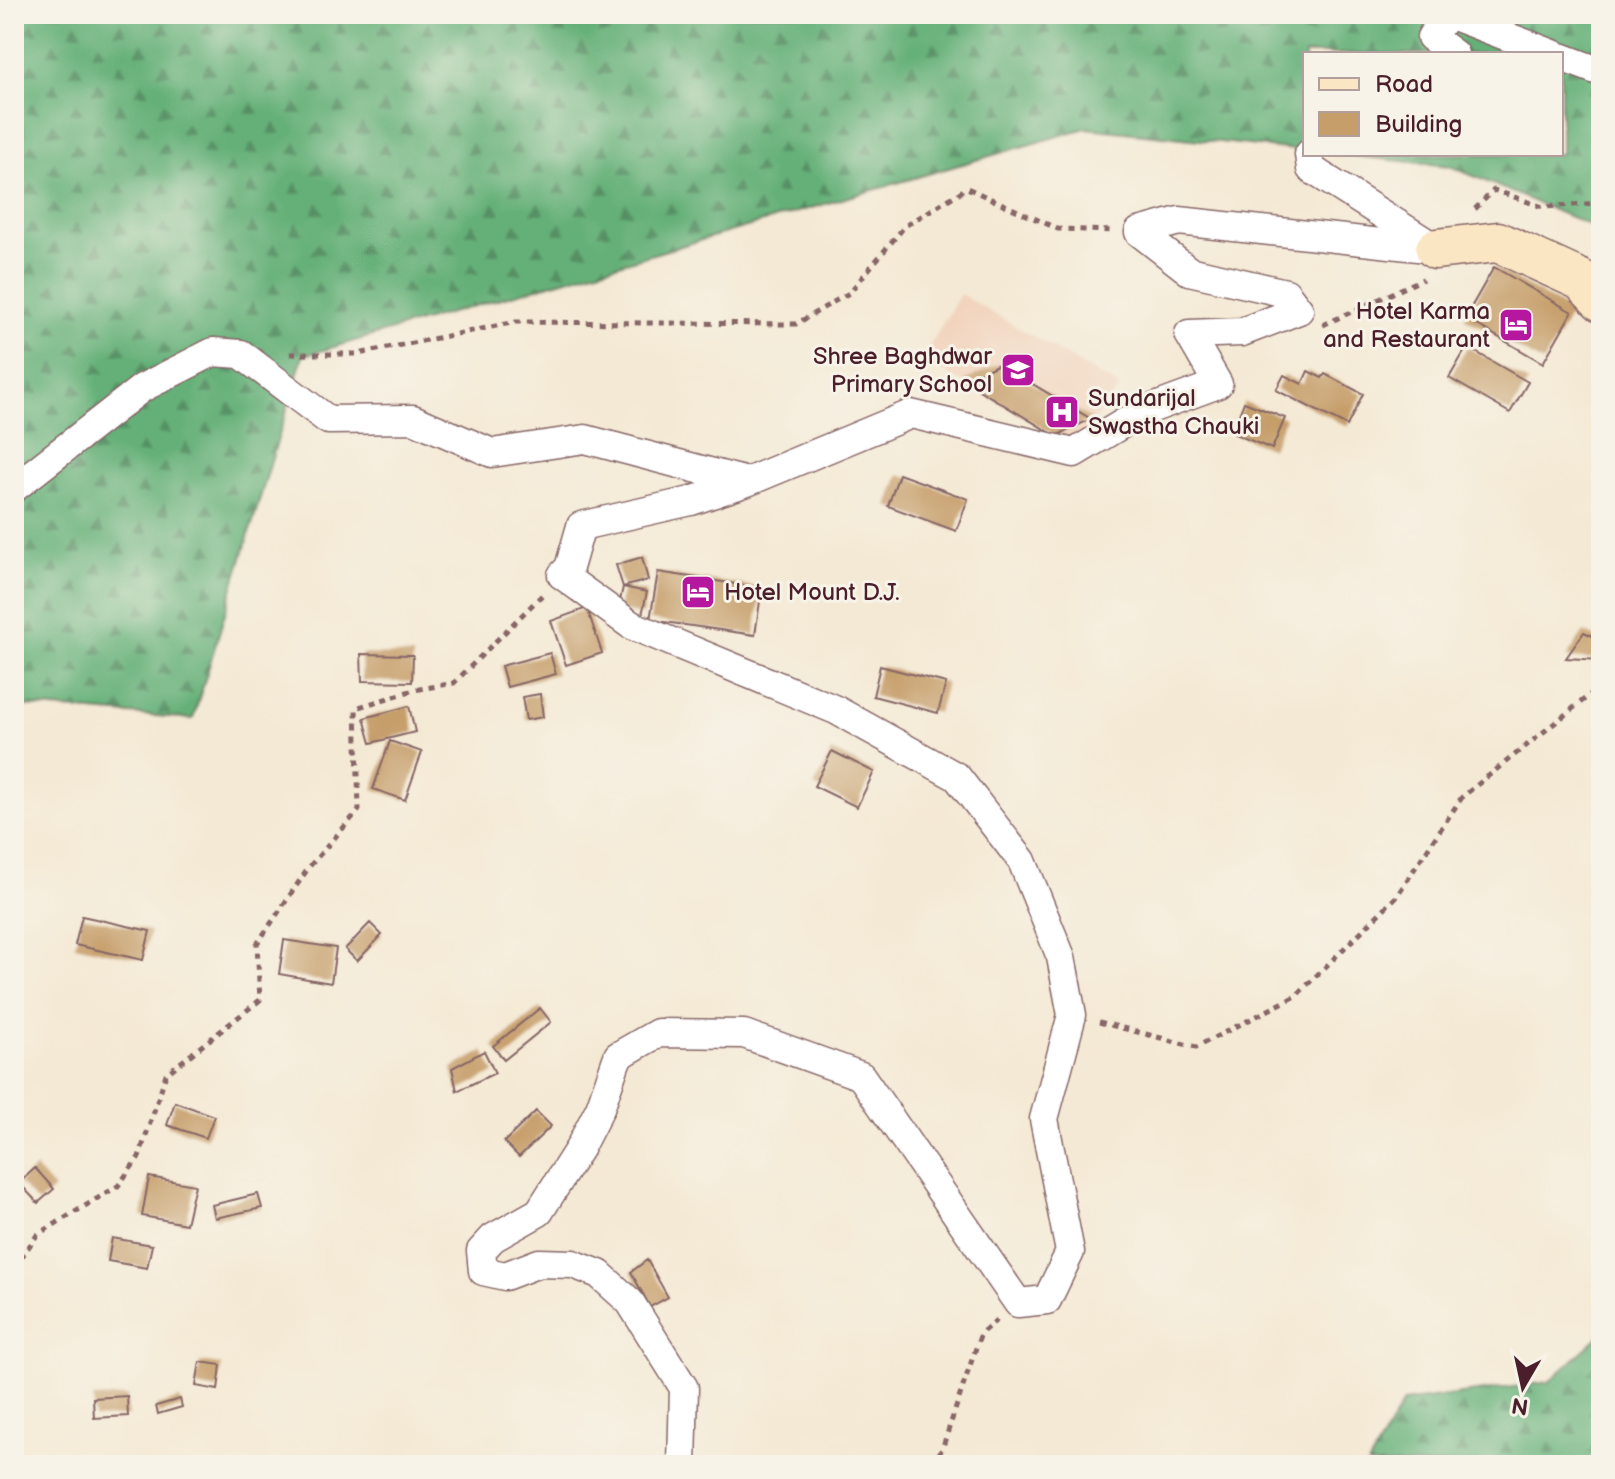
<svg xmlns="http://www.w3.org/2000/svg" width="1615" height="1479" font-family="'Balsamiq Sans',sans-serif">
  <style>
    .built { fill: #f2d4be }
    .forest { fill: url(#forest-firs); stroke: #586852; stroke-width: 2 }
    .building { fill: #c69e6a }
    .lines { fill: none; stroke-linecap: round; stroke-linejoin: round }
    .street-casing { stroke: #866666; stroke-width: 31 }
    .secondary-casing { stroke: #866666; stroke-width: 43 }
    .path { stroke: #866666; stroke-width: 5; stroke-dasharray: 6 6; stroke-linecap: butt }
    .street { stroke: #fff; stroke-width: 28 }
    .secondary { stroke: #fbe6c4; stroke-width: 40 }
    .labels { text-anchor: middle; stroke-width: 6; stroke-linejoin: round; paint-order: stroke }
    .poi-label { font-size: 24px; fill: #4a1f2b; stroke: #f7f3e8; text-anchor: end }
  </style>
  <defs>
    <pattern id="forest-firs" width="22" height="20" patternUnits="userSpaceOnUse" patternTransform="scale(2)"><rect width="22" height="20" fill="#65b078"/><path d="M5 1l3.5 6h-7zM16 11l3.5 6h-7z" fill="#558f63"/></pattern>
  </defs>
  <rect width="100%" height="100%" fill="#f7f3e8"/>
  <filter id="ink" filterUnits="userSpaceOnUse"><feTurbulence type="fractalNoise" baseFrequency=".0125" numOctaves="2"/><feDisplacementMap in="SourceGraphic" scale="16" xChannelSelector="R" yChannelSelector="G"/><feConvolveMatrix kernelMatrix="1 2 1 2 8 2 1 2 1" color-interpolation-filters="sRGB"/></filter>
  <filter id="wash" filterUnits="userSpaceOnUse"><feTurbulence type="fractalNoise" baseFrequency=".006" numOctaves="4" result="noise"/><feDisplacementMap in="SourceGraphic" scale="32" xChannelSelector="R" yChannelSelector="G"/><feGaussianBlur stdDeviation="1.8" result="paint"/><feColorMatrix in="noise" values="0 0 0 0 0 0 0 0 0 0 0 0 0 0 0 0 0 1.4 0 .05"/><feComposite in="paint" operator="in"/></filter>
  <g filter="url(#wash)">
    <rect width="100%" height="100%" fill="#f4e9d4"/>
    <path class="built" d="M 960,294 L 1120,387 L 1074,446 L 922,359 Z"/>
    <path class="forest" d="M 14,14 L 1601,14 L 1601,230 L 1450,166 L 1333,154 L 1561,154 L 1561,54 L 1305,54 L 1305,151 L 1086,128 L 303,356 L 193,719 L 14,705 Z
      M 1601,1334 L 1601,1465 L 1368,1465 L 1403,1402 L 1549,1382 Z"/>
    <g id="blocks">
      <path class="building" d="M 1494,267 L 1572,312 L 1543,363 L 1465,318 Z
        M 1467,347 L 1528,382 L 1510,413 L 1449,378 Z
        M 999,364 L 1091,419 L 1056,436 L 964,381 Z
        M 1308,371 L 1322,378 L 1325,374 L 1363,394 L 1347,426 L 1276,390 L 1284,375 L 1302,384 Z
        M 1244,402 L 1285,418 L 1272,449 L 1232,433 Z
        M 899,474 L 968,499 L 956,531 L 888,506 Z
        M 642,557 L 648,580 L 623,587 L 647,592 L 642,615 L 618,610 L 623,587 L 616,565 Z
        M 658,572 L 762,588 L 755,635 L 650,620 Z
        M 587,608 L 602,653 L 566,665 L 551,621 Z
        M 1584,632 L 1601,640 L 1601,660 L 1566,658 Z
        M 550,653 L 556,674 L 507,687 L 501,666 Z
        M 361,654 L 413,655 L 412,682 L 362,681 Z
        M 880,666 L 946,683 L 938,713 L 873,696 Z
        M 540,694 L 543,717 L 526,720 L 522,697 Z
        M 409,706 L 415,732 L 371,743 L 364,718 Z
        M 390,741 L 422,752 L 405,800 L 373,789 Z
        M 832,751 L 874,772 L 857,807 L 814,786 Z
        M 82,916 L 150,931 L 143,960 L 75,945 Z
        M 370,923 L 382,935 L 357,961 L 345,949 Z
        M 284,940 L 336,948 L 331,983 L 279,974 Z
        M 540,1008 L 551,1022 L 504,1060 L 493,1046 Z
        M 484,1051 L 495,1073 L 457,1091 L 452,1068 Z
        M 175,1102 L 214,1116 L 206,1138 L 167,1125 Z
        M 536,1111 L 551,1126 L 519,1157 L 504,1142 Z
        M 35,1168 L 54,1189 L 38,1203 L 19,1183 Z
        M 149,1177 L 195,1185 L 186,1224 L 142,1216 Z
        M 258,1194 L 262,1208 L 215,1218 L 212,1205 Z
        M 112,1238 L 152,1245 L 147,1268 L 108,1261 Z
        M 647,1260 L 668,1297 L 650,1307 L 631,1272 Z
        M 200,1362 L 221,1365 L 218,1390 L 196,1386 Z
        M 127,1396 L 128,1416 L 94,1418 L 93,1398 Z
        M 180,1399 L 182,1407 L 158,1414 L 156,1406 Z"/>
    </g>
  </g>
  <g filter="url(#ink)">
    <use href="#blocks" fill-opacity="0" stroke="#866666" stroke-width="2"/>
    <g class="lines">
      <g class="street-casing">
        <path id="street" d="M 1454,54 L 1431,37 L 1448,14 L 1553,54
          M 1561,57 L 1601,72
          M 1309,154 L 1311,169 L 1429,244
          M 1139,232 L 1179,221 L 1436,249
          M 14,488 L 142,388 L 213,352 L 241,354 L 328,420 L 413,419 L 492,453 L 585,439 L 747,482
          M 682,1465 L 684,1388 L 630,1302 L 599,1274 L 573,1264 L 539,1263 L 505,1276 L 483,1271 L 481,1251 L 493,1238 L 539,1212 L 579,1149 L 600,1108 L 618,1056 L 658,1033 L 744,1034 L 861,1076 L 1018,1303 L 1047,1300 L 1070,1252 L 1044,1119 L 1072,1015 L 1061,957 L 1022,861 L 957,777 L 836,710 L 631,625 L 562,575 L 569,568 L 581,526 L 691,501 L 747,482 L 911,414 L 1074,453 L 1142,412 L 1218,384 L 1189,334 L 1242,332 L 1299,310 L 1286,293 L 1189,271 L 1139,232"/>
      </g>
      <g class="secondary-casing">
        <path id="secondary" d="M 1436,249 L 1498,242 L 1581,280 L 1601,301"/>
      </g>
      <path class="path" d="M 1475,209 L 1494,190 L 1543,207 L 1601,203
        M 1323,325 L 1423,279
        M 290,354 L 358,354 L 516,322 L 796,324 L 849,293 L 905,226 L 967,188 L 1058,229 L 1114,231
        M 1099,1022 L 1196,1047 L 1296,996 L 1396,897 L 1462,797 L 1601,686
        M 14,1268 L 37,1235 L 118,1186 L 139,1157 L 166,1074 L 260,1000 L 257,944 L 309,867 L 359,810 L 356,708 L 414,690 L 454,683 L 544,593
        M 932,1465 L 942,1449 L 981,1333 L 998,1319"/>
      <use href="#street" class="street"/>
      <use href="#secondary" class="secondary"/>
    </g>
  </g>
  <defs>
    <g id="hotel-square" transform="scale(1.8)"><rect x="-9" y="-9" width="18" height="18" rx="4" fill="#b5179e" stroke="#f7f3e8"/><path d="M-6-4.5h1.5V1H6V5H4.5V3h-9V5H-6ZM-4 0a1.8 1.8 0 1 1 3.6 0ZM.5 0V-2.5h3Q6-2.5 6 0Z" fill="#fff"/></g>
    <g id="school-square" transform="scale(1.8)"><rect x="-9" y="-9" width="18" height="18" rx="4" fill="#b5179e" stroke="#f7f3e8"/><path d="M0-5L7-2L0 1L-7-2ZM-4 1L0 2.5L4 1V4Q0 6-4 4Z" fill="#fff"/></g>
    <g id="hospital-square" transform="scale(1.8)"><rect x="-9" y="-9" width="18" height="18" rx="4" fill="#b5179e" stroke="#f7f3e8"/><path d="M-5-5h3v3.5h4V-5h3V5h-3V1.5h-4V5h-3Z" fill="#fff"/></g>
  </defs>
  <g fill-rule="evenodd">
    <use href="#hotel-square" x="1516" y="325"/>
    <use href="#school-square" x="1018" y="370"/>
    <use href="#hospital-square" x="1062" y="412"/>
    <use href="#hotel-square" x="698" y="592"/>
  </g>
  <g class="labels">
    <g class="poi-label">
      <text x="1490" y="319">Hotel Karma<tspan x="1490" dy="28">and Restaurant</tspan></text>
      <text x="992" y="364">Shree Baghdwar<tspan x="992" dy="28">Primary School</tspan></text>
      <text x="1088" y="406" text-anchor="start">Sundarijal<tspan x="1088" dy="28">Swastha Chauki</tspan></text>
      <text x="724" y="600" text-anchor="start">Hotel Mount D.J.</text>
    </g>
  </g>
  <rect width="1615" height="1479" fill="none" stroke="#f7f3e8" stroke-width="48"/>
  <rect x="1303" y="52" width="260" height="104" fill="#f7f3e8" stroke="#b29e9c" stroke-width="2"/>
  <rect x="1319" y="78" width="40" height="12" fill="#fbe6c4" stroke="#b29e9c" stroke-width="2"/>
  <text x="1375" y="92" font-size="24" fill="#4a1f2b">Road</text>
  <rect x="1319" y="112" width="40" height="24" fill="#c69e6a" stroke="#b29e9c" stroke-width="2"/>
  <text x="1375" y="132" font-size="24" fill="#4a1f2b">Building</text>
  <g transform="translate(1523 1387) rotate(189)" stroke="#f7f3e8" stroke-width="6" paint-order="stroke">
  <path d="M0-6L14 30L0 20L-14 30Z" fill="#4a1f2b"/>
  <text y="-12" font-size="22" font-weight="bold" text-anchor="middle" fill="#4a1f2b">N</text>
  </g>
</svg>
